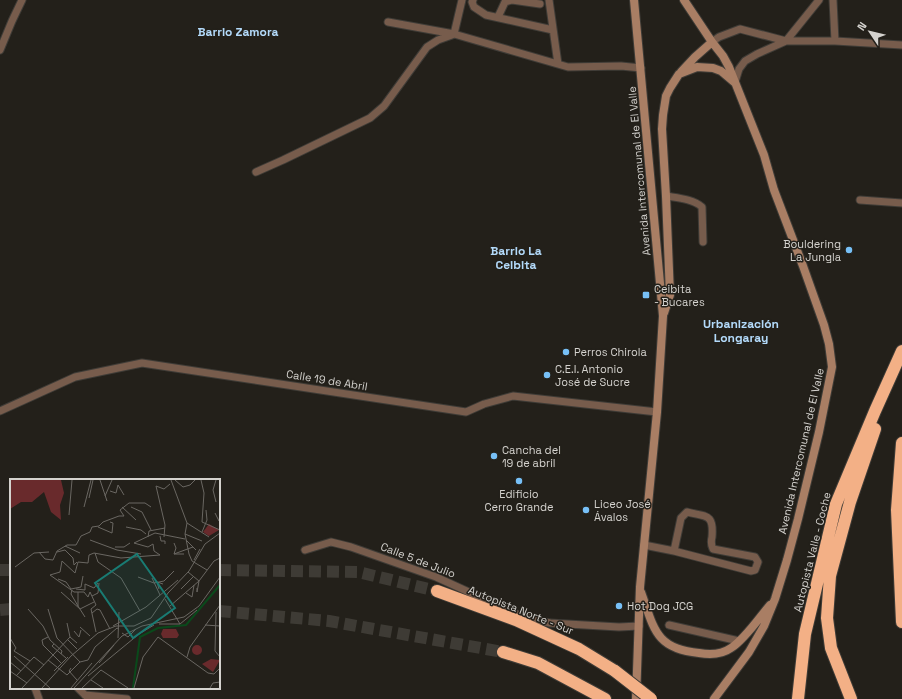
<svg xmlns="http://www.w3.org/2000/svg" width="902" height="699" font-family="'Space Grotesk',sans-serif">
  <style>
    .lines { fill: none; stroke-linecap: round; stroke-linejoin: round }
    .highway-tunnel { stroke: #3e3b35; stroke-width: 12; stroke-dasharray: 12 6; stroke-linecap: butt }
    .street-casing { stroke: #3f3c37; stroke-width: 9 }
    .secondary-casing { stroke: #3f3c37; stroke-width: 10 }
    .highway-casing { stroke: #3f3c37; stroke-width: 14 }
    .street { stroke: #775c4c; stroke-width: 7 }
    .secondary { stroke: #a97e64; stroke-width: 8 }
    .highway { stroke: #f3b086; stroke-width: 12 }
    .highway-bridge-casing { stroke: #3f3c37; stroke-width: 14; stroke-linecap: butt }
    .highway-bridge { stroke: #f3b086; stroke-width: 12 }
    .poi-dot { fill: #77c0f7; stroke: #23201a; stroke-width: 1.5 }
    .labels { text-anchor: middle; stroke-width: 3; stroke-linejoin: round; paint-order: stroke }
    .street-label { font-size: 11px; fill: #d4d2ce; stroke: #23201a }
    .poi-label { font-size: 11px; fill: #d4d2ce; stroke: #23201a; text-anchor: start }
    .neighbourhood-label { font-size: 12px; font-weight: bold; fill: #b3dafa; stroke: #23201a }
    .inset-river { fill: none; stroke: #0a491b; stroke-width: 2 }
    .inset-road { fill: none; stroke: #6a6762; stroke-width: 1 }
    .view { fill: #197b73; fill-opacity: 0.15; stroke: #197b73; stroke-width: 2 }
    .inset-edge { fill: none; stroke: #d4d2ce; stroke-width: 2 }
  </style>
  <rect width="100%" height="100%" fill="#23201a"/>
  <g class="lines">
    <path class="highway-tunnel" d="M 0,570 L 11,570
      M 219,570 L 358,572 L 437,591
      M 0,610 L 11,609
      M 219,611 L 329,621 L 503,652"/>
    <g class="street-casing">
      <path id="street" d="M 473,0 L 472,2 L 474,7 L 486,15 L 553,30
        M 549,0 L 558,64
        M 833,0 L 835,41
        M 498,17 L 505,2 L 512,0 L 540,4
        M 388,22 L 454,34 L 568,67 L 621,66 L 641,68
        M 454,34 L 462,0
        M 712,42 L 719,37 L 740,29 L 786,41 L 835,41 L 902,45
        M 0,50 L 12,21 L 22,0
        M 735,82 L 739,69 L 745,61 L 757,54 L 786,41 L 819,0
        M 256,172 L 283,160 L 370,118 L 384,106 L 427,47 L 438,40 L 452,35
        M 666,196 C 678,198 693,199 702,207 L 703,242
        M 860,200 L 902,203
        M 0,411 L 75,377 L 142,363 L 466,412 L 484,404 L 513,396 L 657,412
        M 644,545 L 674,551 L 751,571 L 755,570 L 758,562 L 755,557 L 713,549 C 711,545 711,541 712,537 C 714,513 706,517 687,512 L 681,518 L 674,551
        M 305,550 L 331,542 L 351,547 L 436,577 L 521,616 L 550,623 L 619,627 L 639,626
        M 669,625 L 739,641
        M 35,688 L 39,699
        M 78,688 L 88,698
        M 85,695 L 127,699"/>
    </g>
    <g class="secondary-casing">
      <path id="secondary" d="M 634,0 L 663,316 L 657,412 L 640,587 L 636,699
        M 684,0 L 712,42 L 723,56 L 729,67 L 764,155 L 774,190 L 803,266 L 824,325 L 829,344 L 832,367 L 819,432 L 798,519 L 787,560 L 775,599 L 764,626 L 749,652 L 714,699
        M 681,72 L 695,57 L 712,42
        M 664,313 L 670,295 L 666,196 L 662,129 L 663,115 L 666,96 L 670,88 L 679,74 L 697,67 L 713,68 L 721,71 L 734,82
        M 641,592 C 654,628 655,649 699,653 C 710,655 721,655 731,648 C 745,639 759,618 770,605"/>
    </g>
    <g class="highway-casing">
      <path id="highway" d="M 902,443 L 897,510 L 902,622
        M 437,591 L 516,620 L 579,649 L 615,671
        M 503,652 L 538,663 L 605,699
        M 798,699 L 805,634 L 836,504 L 875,411 L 902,351
        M 851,699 L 831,648 L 827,618 L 830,576 L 850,502 L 875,429"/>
    </g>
    <use href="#street" class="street"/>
    <use href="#secondary" class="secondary"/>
    <use href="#highway" class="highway"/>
    <g class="highway-bridge-casing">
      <path id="highway-bridge" d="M 615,671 L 651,699"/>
    </g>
    <use href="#highway-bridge" class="highway-bridge"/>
  </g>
  <g class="poi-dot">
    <circle cx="849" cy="250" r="4"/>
    <rect x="642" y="291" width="8" height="8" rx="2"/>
    <circle cx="566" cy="352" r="4"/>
    <circle cx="547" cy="375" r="4"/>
    <circle cx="494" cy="456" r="4"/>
    <circle cx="519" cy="481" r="4"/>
    <circle cx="586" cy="510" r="4"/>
    <circle cx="619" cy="606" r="4"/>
  </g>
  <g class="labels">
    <g class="street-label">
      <text transform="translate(639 171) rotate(-95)" y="4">Avenida Intercomunal de El Valle</text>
      <text transform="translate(327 380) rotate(9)" y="4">Calle 19 de Abril</text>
      <text transform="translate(801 451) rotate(-77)" y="4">Avenida Intercomunal de El Valle</text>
      <text transform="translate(812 552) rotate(-76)" y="4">Autopista Valle - Coche</text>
      <text transform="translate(418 560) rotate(21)" y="4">Calle 5 de Julio</text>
      <text transform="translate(521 610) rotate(22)" y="4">Autopista Norte - Sur</text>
    </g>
    <g class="poi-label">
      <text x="841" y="248" text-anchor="end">Bouldering<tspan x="841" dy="13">La Jungla</tspan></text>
      <text x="654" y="293">Ceibita<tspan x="654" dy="13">- Bucares</tspan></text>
      <text x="574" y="356">Perros Chirola</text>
      <text x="555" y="373">C.E.I. Antonio<tspan x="555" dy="13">José de Sucre</tspan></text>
      <text x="502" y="454">Cancha del<tspan x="502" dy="13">19 de abril</tspan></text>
      <text x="519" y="498" text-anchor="middle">Edificio<tspan x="519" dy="13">Cerro Grande</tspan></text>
      <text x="594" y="508">Liceo José<tspan x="594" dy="13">Ávalos</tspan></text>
      <text x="627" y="610">Hot Dog JCG</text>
    </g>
    <g class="neighbourhood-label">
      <text x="238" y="36">Barrio Zamora</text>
      <text x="516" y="255">Barrio La<tspan x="516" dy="14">Ceibita</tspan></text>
      <text x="741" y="328">Urbanización<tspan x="741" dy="14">Longaray</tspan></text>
    </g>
  </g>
  <g transform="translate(10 479)">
    <rect width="210" height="210" fill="#23201a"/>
    <path d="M 0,1 L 51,1 L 54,14 L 50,26 L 51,41 L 41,33 L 34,13 L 22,23 L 11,23 L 0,30 ZM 199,45 L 209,51 L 199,57 L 193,53 ZM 153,150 L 166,150 L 169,156 L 167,159 L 153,159 L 151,155 ZM182 171a5 5 0 1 1 10 0a5 5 0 1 1-10 0ZM 201,180 L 210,181 L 203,193 L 192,185 Z" fill="#692a2c"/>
    <path class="inset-river" d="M 123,209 L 130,158 L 148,149 L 176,146 L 210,106"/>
    <path class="inset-road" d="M 90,1 L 97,22M 161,1 L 177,44 L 175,55 L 179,75 L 182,82 L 197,91M 165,1 L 173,8 L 180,6 L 185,1M 191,1 L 194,14 L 192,43 L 210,51M 206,1 L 203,11 L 206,23M 146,7 L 155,46 L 154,58M 146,7 L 154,10 L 160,5M 100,12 L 106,14 L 108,6 L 114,16M 95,17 L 102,1M 79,19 L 83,1M 74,28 L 81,1M 112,28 L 126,41M 121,28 L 132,33 L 141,51M 205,34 L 209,42 L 210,34M 59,36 L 62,1M 177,44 L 199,58M 88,48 L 102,54 L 103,44 L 100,43M 116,48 L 131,51 L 136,55M 192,53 L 197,41 L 196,31M 175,55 L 192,62M 150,57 L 151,62 L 155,62 L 155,65M 138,58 L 139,52 L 155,49M 80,61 L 107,71 L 131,75M 176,61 L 186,71M 124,64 L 145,54 L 175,60M 164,64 L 166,69 L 164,75 L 174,75M 55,67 L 70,74M 105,68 L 114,68 L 120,64M 29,73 L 35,80 L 43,81 L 47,72 L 57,66 L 66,66 L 71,57 L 80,53 L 82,48 L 89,47 L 93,43 L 109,37 L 114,37 L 110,31 L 119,24 L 135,24 L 141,28M 47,73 L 55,71 L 63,79 L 64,86 L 67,83M 85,74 L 88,83 L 111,99 L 130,132M 164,75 L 183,68M 184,81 L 190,70M 5,88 L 24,74 L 39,73M 178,93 L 189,102 L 187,113 L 187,109M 40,96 L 50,93 L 52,82 L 65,94 L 68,83 L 78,84 L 79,76 L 84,74 L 111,79 L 150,76 L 144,72 L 143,65 L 138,68 L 124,64M 40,96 L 64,113 L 74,113 L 78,118 L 80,113M 128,98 L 144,104 L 154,102 L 164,92M 142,99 L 150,116M 48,100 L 56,103 L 61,110 L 71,108 L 73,97M 66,110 L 75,111 L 75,105 L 84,109 L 88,104M 149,110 L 147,103 L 153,105M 171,110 L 184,97M 62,111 L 61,115 L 68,127M 51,113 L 70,130 L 84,123M 68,113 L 68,127 L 75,138M 80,113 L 86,126 L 81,130 L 86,153M 176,114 L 182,118 L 184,106M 82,117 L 88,114 L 89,104M 155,120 L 170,145M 160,127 L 189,102 L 204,82 L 210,79M 18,130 L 33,147 L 40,161 L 52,172 L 51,175M 38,130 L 47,159 L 70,183M 206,133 L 205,172 L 210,178M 82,134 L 87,130 L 90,131 L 100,150M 57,144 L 60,158 L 67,164M 149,145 L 170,145 L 187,131M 195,146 L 210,147M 103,147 L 136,128 L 168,101M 70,148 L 80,157M 64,152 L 69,158 L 71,151M 112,154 L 118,158 L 126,150M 38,158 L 32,161 L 33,166 L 51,184M 0,159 L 6,169 L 4,172 L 20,182M 108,159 L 109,133M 58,161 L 67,170M 44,165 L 42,167 L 56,179M 4,177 L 40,209M 177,178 L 180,168 L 210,126M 38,181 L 57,196 L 70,183 L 78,181 L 85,168 L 107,149 L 109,150M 0,183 L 11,192M 89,184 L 104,166M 61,189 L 59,192 L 67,201M 0,192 L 17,204M 44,192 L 58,178M 6,197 L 24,178 L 34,186M 78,197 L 129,155 L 144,146M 81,201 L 93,209M 12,209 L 60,158M 32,209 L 61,177 L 88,154 L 106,147 L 124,147 L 141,139 L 158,114 L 179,92 L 195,65 L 210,54M 61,209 L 82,184M 64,209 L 112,157 L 132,147 L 174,138 L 189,127 L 210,98M 72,209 L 91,191 L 118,209M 124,209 L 133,178 L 148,158 L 198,194 L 204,195 L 210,189M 200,209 L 203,204 L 210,203"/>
    <path class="view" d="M 127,75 L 165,129 L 123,159 L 85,104 Z"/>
    <rect width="210" height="210" class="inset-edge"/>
  </g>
  <g transform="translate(870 32) rotate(305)" stroke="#23201a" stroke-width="3" paint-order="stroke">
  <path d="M0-3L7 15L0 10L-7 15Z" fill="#d4d2ce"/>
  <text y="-6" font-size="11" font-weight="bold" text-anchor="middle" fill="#d4d2ce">N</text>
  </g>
</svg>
